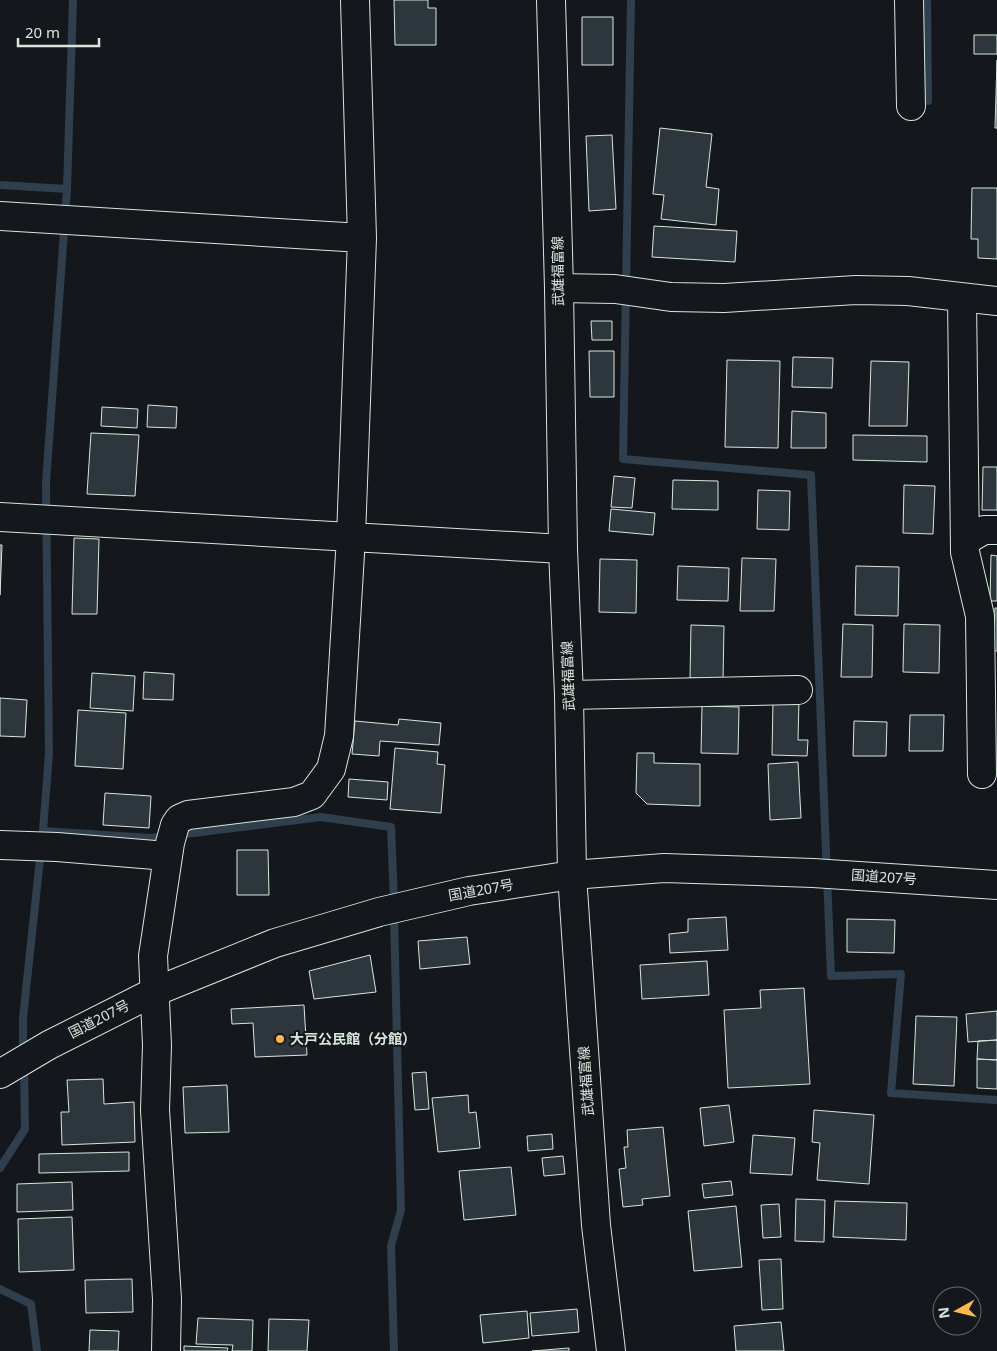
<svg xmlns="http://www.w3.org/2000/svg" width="997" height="1351" font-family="'Noto Sans','Noto Sans JP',sans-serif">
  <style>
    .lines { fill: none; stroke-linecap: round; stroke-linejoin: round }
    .stream { stroke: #2f3f4d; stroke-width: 8 }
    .building { fill: #2c363c; stroke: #d8e6dc }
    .minor-casing { stroke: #d8e6dc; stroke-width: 30 }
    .major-casing { stroke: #d8e6dc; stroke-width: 30 }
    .highway-casing { stroke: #d8e6dc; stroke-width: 30 }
    .minor { stroke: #14181c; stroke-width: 28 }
    .major { stroke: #14181c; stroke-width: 28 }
    .highway { stroke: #14181c; stroke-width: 28 }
    .poi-dot { fill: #ffb74d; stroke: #14181c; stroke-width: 2 }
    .labels { text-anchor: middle; stroke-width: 4; stroke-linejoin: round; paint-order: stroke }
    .street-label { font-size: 14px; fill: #d8e6dc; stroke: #14181c }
    .poi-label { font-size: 14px; font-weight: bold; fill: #d8e6dc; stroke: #14181c; text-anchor: start }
  </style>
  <rect width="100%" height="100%" fill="#14181c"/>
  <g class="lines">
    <path class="stream" d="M 631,0 L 623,459 L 811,475 L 831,976 L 901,974 L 891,1093 L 997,1100
      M 927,0 L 928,101
      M 0,185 L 67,189
      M 43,831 L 150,838 L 166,836
      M 177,835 L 321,817 L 391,827 L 394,903
      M 23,1054 L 23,1018 L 43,831 L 49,754 L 46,483 L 67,189 L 73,0
      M 0,1168 L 25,1129 L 24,1065
      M 0,1289 L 31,1304 L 37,1351
      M 394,1351 L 391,1246 L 401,1210 L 394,914"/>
  </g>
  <path class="building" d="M 394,0 L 428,0 L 428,8 L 436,8 L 436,45 L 395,45 Z
    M 582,17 L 613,17 L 613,65 L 582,65 Z
    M 974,35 L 997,35 L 997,54 L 974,54 Z
    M 997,60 L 997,128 L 995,128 Z
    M 660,128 L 712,134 L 706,187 L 719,189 L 716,225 L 661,219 L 664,195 L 653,194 Z
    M 612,135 L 616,209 L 589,211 L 586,136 Z
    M 972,188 L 997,188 L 997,259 L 978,258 L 978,239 L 971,239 Z
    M 654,226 L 737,231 L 735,262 L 652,257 Z
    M 591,321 L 612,321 L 612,340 L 592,340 Z
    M 589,351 L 614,351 L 614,397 L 590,397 Z
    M 793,357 L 833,358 L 832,388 L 792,387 Z
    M 727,360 L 780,361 L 778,448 L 725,447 Z
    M 871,361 L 909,362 L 907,426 L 869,426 Z
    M 148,405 L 177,407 L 176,428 L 147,427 Z
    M 102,407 L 138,409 L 137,428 L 101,426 Z
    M 792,411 L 826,413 L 826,448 L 791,448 Z
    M 91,433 L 139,435 L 135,496 L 87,494 Z
    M 853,435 L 927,436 L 927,462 L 853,460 Z
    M 983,467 L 997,467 L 997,510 L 982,510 Z
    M 614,476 L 635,478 L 632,508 L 611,507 Z
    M 673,480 L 718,481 L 718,510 L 672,509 Z
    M 904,485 L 935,486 L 933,534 L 903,533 Z
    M 758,490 L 790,491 L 789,530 L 757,529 Z
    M 611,509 L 655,513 L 653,535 L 609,531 Z
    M 74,538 L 99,539 L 97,614 L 72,614 Z
    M 0,545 L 2,545 L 0,595 Z
    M 991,555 L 997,556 L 997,601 L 990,601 Z
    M 742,558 L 776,559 L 774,611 L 740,611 Z
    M 600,559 L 637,560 L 636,613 L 599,612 Z
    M 678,566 L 729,568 L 728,601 L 677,600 Z
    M 856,566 L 899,567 L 898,616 L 855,615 Z
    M 995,608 L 997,608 L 997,651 L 994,651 Z
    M 843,624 L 873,625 L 872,677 L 841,677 Z
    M 904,624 L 940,625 L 939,673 L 903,672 Z
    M 691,625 L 724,626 L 723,679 L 690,678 Z
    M 144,672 L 174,674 L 173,700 L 143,699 Z
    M 92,673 L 135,676 L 133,711 L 90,708 Z
    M 0,698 L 27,700 L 25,737 L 0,736 Z
    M 773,700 L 799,701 L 798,740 L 808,740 L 807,756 L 772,755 Z
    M 702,706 L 739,707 L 738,754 L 701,753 Z
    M 78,710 L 126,713 L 123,769 L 75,766 Z
    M 910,715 L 944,715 L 943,751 L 909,751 Z
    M 399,719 L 441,723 L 439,745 L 380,741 L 379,756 L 352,754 L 355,721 L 398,725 Z
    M 854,721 L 887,722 L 886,756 L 853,756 Z
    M 395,748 L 438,752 L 437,764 L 445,765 L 441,813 L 390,809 Z
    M 637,753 L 654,753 L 654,763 L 700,764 L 700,806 L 647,804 L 636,793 Z
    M 798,762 L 801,818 L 770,820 L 768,764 Z
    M 349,779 L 388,782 L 387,800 L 348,797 Z
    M 105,793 L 151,796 L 149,828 L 103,825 Z
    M 237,850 L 268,850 L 269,895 L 237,895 Z
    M 726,917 L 728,950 L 670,953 L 669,934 L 688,932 L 688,919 Z
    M 847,919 L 895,920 L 894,953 L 847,952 Z
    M 467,937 L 470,964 L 420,969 L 418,941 Z
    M 370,955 L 376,992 L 314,999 L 309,971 Z
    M 707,961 L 709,995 L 642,999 L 640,965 Z
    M 804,988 L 810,1084 L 728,1088 L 724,1010 L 761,1008 L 760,990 Z
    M 304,1005 L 307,1055 L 255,1057 L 253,1023 L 232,1024 L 231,1009 Z
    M 997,1011 L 997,1040 L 968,1042 L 966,1014 Z
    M 916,1016 L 957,1017 L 954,1086 L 913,1084 Z
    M 997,1040 L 997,1060 L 977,1059 L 978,1041 Z
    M 977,1059 L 997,1060 L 997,1089 L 977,1088 Z
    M 426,1072 L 429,1109 L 415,1110 L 412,1073 Z
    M 103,1079 L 104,1104 L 134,1102 L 135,1142 L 62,1145 L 61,1112 L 69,1112 L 67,1080 Z
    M 227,1085 L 229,1132 L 185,1133 L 183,1087 Z
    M 468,1095 L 469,1113 L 476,1112 L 480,1148 L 438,1152 L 432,1098 Z
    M 729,1105 L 734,1142 L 704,1146 L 700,1108 Z
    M 814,1110 L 874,1115 L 869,1184 L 817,1180 L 820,1143 L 812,1142 Z
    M 663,1127 L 670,1196 L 642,1199 L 643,1205 L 623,1207 L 619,1169 L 626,1168 L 624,1147 L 628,1147 L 627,1130 Z
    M 552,1134 L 553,1149 L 528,1151 L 527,1136 Z
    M 753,1135 L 795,1138 L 792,1175 L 750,1173 Z
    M 129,1152 L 129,1171 L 39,1173 L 39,1154 Z
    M 563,1156 L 565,1174 L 544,1176 L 542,1158 Z
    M 511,1167 L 516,1215 L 464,1220 L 459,1171 Z
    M 731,1181 L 733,1195 L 704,1198 L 702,1184 Z
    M 72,1182 L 73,1210 L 17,1212 L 17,1184 Z
    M 796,1199 L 825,1200 L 824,1242 L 795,1241 Z
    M 835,1201 L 907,1203 L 906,1240 L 833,1237 Z
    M 779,1204 L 781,1237 L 763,1238 L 761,1205 Z
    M 736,1206 L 742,1267 L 694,1271 L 688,1211 Z
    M 72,1217 L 74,1270 L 19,1272 L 18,1219 Z
    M 781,1259 L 783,1309 L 762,1310 L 759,1260 Z
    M 132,1279 L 133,1312 L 86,1313 L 85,1280 Z
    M 577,1309 L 579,1332 L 532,1336 L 530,1313 Z
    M 527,1311 L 529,1338 L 483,1343 L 480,1315 Z
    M 198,1318 L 253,1320 L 252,1351 L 232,1351 L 233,1345 L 196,1344 Z
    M 269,1319 L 309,1320 L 307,1351 L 268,1351 Z
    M 781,1322 L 784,1351 L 736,1351 L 734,1326 Z
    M 90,1330 L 119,1331 L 118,1351 L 89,1351 Z
    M 184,1346 L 228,1348 L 227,1351 L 184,1351 Z
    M 569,1348 L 569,1351 L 532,1351 Z"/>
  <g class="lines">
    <g class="minor-casing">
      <path id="minor" d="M 909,0 L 911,106
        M 0,216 L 362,238
        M 559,288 L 615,289 L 671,297 L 724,298 L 856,290 L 908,291 L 997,301
        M 962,297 L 965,552 L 980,616 L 982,774
        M 0,517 L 563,549
        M 965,541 L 984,530 L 997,530
        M 569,695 L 798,690
        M 0,845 L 57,847 L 167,856
        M 166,1351 L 167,1299 L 155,1110 L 157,1045 L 153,956 L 170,843 L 175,825 L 179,819 L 188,815 L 294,802 L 312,795 L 331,769 L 339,736 L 351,537 L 362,238 L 355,0"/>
    </g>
    <g class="major-casing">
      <path id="major" d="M 551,0 L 559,288 L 563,549 L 569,695 L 572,875 L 596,1225 L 611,1351"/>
    </g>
    <g class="highway-casing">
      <path id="highway" d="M 0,1074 L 49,1045 L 154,992 L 275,943 L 379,912 L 469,891 L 572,875 L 664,868 L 813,873 L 997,885"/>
    </g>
    <use href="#minor" class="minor"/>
    <use href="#major" class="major"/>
    <use href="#highway" class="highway"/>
  </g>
  <circle class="poi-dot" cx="280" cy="1039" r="5"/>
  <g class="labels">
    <g class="street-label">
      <text transform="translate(558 271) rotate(-91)" y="5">武雄福富線</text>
      <text transform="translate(568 676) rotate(-92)" y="5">武雄福富線</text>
      <text transform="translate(884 877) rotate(4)" y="5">国道207号</text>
      <text transform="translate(481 890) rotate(-10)" y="5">国道207号</text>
      <text transform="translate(99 1019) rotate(-27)" y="5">国道207号</text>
      <text transform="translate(586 1081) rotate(-94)" y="5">武雄福富線</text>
    </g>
    <g class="poi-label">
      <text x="290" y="1044">大戸公民館（分館）</text>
    </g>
  </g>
  <g transform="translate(957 1311) rotate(262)"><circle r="24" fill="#14181c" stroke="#626a69"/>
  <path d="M0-4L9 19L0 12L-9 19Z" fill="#ffb74d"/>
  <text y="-8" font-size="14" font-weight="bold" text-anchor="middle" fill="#d8e6dc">N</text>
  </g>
  <path d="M18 38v8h81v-8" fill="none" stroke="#d8e6dc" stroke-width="2.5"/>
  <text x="25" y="38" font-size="15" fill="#d8e6dc" stroke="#14181c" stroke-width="4" paint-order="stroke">20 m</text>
</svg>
